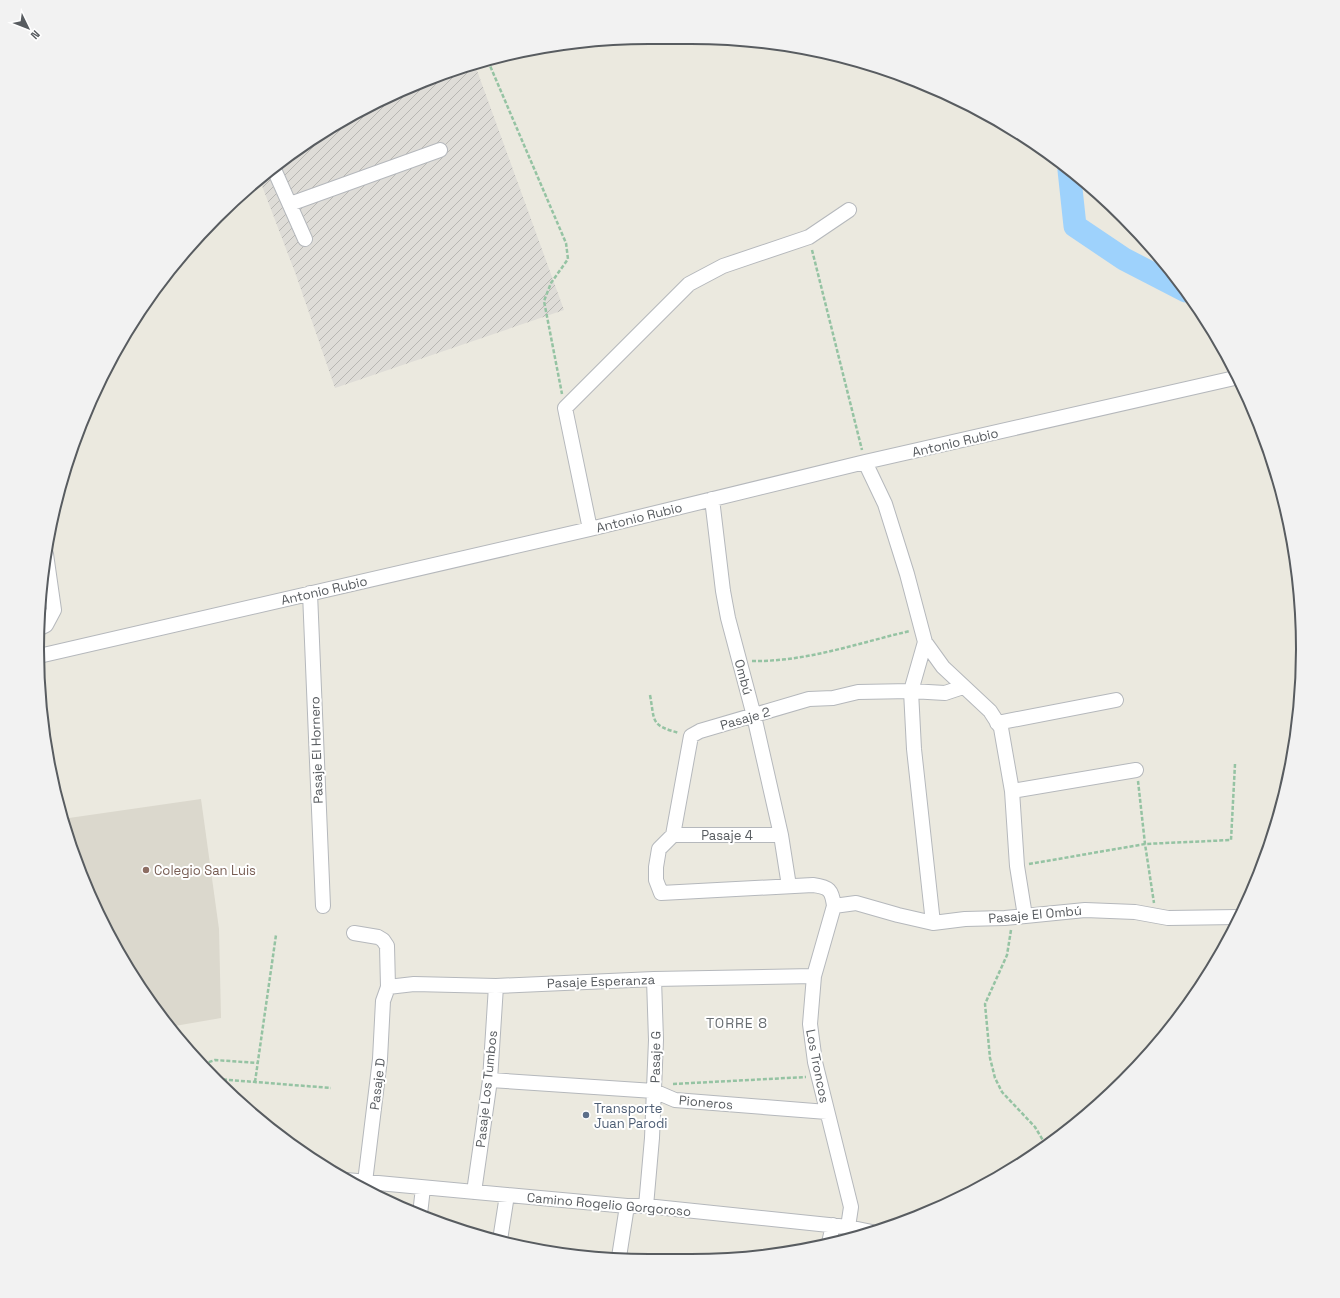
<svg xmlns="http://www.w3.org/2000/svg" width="1340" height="1298" font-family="'Space Grotesk',sans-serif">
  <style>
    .industrial { fill: url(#industrial-furrows) }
    .education { fill: #dbd8cd }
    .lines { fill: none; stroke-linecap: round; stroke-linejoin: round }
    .river { stroke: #9ed2fc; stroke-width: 23 }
    .minor-casing { stroke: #b5b8bc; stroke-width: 16 }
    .path { stroke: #95c3a3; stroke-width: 2.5; stroke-dasharray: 4 2; stroke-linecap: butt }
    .minor { stroke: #fff; stroke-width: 14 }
    .education-dot { fill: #8d6e63; stroke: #fff; stroke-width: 1.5 }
    .service-dot { fill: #5c6f8a; stroke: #fff; stroke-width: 1.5 }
    .labels { text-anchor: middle; stroke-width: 4; stroke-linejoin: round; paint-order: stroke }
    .street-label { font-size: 13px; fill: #585c60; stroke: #fff }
    .education-label { font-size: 13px; fill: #785e54; stroke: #fff; text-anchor: start }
    .service-label { font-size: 13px; fill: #4e5e75; stroke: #fff; text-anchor: start }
    .neighbourhood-label { font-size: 14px; letter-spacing: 1px; fill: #696e72; stroke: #fff }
    .rim { fill: none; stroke: #585c60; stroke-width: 2 }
  </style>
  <defs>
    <pattern id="industrial-furrows" width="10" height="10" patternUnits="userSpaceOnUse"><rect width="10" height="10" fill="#dedcd7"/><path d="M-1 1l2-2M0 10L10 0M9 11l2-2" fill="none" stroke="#b7b6b2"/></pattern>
  </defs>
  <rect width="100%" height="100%" fill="#ebe9df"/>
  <path class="industrial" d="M 475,65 L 564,310 L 335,388 L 296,275 L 259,178 L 309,140 L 415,84 Z"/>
  <path class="education" d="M 201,799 L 219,929 L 221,1018 L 169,1027 L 164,1022 L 100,920 L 62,819 Z"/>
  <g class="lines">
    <path class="river" d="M 1069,170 L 1075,226 L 1124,259 L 1186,291"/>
    <g class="minor-casing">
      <path id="minor" d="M 273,167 L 305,239
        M 290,204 L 440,150
        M 865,462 L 885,504 L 907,574 L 925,642 L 943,667 L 990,711 L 1001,728 L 1012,791 L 1017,866 L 1025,916
        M 712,499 L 723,591 L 728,618 L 754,716 L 781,835 L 789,886
        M 590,529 L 565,408 L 689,284 L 723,266 L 809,237 L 849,210
        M 310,593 L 323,906
        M 40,628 L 46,625 L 54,610 L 46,554
        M 925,642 L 911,691 L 914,749 L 933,923
        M 39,656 L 590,529 L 865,462 L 1239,377
        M 997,723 L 1116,700
        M 1012,791 L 1136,770
        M 673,835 L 781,835
        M 834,906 L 856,903 L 898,915 L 933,923 L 965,919 L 1005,918 L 1085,910 L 1135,912 L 1168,918 L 1238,917
        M 354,933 L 378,937 L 383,940 L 387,946 L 388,987 L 383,1001 L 380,1059 L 365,1182
        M 388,987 L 414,984 L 496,986 L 654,979 L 814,976
        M 490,1080 L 654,1091 L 675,1100 L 827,1112
        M 346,1180 L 627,1206 L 646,1206 L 848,1227 L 872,1232
        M 474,1192 L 490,1080 L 496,986
        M 646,1206 L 652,1138 L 656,1040 L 654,979
        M 420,1214 L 423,1188
        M 848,1227 L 851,1207 L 815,1062 L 810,1024 L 814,976 L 834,906 C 832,890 829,887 813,885 L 661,893 L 656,880 L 656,867 L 659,849 L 673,835 L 691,736 L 700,731 L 809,699 L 833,698 L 858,692 L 911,691 L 945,693 L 963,687
        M 500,1240 L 507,1195
        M 829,1243 L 833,1225
        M 619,1257 L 627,1206"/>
    </g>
    <path class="path" d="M 488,61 L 566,243 L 568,259 L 551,283 L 544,301 L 562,394
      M 812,250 L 862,450
      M 752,661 C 806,662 858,643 910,631
      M 650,695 C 655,722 650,725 679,733
      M 1138,781 L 1145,844 L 1154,903
      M 1029,864 L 1145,844 L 1231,840 L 1235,764
      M 1011,930 L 1007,955 L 985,1004 L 990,1058 L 995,1078 L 1002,1092 L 1035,1127 L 1044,1142 L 1045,1146
      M 203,1064 L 215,1060 L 258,1063
      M 217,1079 L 331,1088
      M 255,1082 L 276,935
      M 673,1084 L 806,1077"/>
    <use href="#minor" class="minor"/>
  </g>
  <circle class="education-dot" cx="146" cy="870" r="4"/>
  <circle class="service-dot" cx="586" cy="1115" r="4"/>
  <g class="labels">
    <g class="street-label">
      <text transform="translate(955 442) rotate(-13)" y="5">Antonio Rubio</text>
      <text transform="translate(639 517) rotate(-14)" y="5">Antonio Rubio</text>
      <text transform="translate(324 590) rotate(-13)" y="5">Antonio Rubio</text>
      <text transform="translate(744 677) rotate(75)" y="5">Ombú</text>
      <text transform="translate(745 718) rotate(-16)" y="5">Pasaje 2</text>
      <text transform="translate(316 750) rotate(-92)" y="5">Pasaje El Hornero</text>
      <text x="727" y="840">Pasaje 4</text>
      <text transform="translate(1035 914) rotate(-5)" y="5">Pasaje El Ombú</text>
      <text transform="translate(601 981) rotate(-2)" y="5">Pasaje Esperanza</text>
      <text transform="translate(655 1057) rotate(-89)" y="5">Pasaje G</text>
      <text transform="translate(818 1066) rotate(79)" y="5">Los Troncos</text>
      <text transform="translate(377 1084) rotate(-83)" y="5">Pasaje D</text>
      <text transform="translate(486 1089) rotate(-84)" y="5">Pasaje Los Tumbos</text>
      <text transform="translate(706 1102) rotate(5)" y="5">Pioneros</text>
      <text transform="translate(609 1204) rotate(5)" y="5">Camino Rogelio Gorgoroso</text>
    </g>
    <g class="education-label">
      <text x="154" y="875">Colegio San Luis</text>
    </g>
    <g class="service-label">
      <text x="594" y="1113">Transporte<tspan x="594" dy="15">Juan Parodi</tspan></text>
    </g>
    <g class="neighbourhood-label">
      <text x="737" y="1028">TORRE 8</text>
    </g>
  </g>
  <path d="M0 0H1340V1298H0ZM649 44H691A605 605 0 0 1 1296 649V649A605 605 0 0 1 691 1254H649A605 605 0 0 1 44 649V649A605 605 0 0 1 649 44Z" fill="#f2f2f2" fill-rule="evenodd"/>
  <path class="rim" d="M649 44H691A605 605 0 0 1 1296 649V649A605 605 0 0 1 691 1254H649A605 605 0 0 1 44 649V649A605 605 0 0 1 649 44Z"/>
  <g transform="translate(28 28) rotate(133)" stroke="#ffffff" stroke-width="3" paint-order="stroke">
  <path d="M0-3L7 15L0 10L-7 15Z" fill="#585c60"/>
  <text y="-6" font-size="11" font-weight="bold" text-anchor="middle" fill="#585c60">N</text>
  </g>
</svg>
